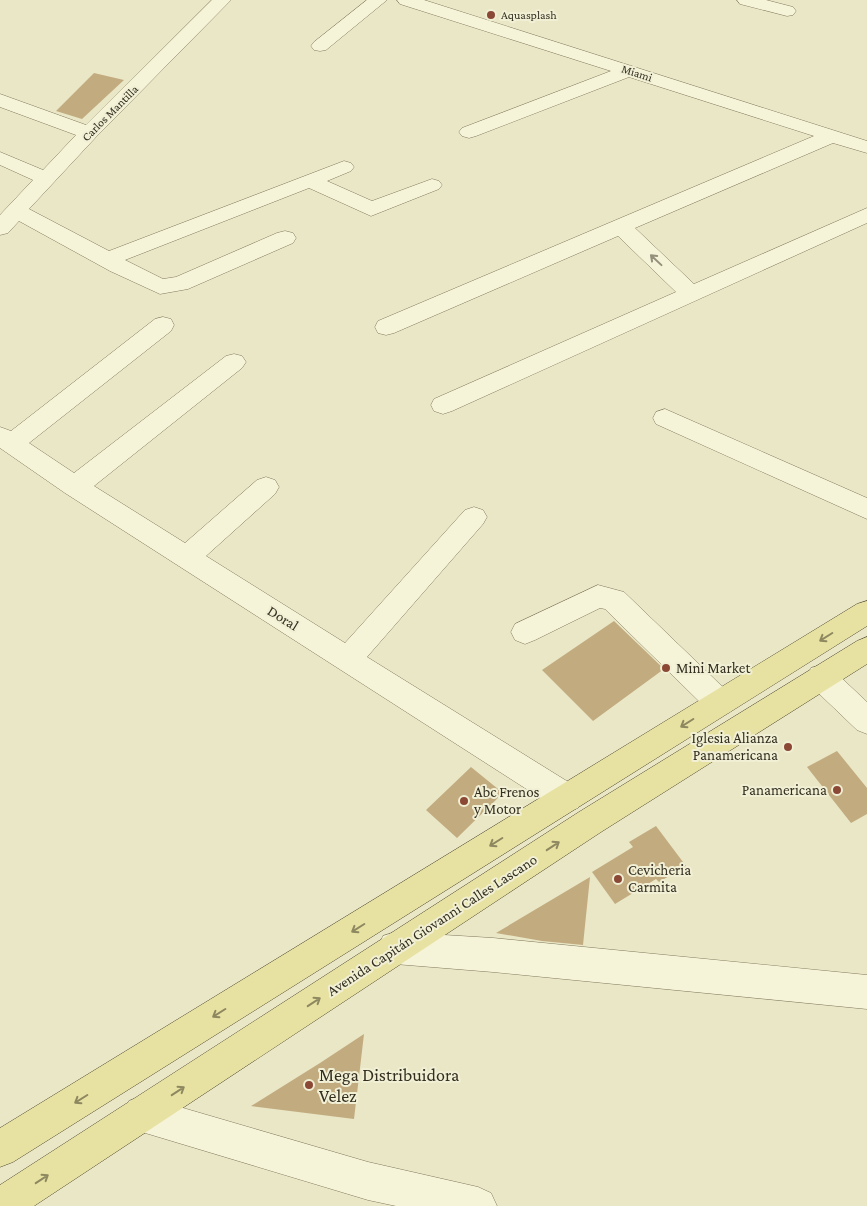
<svg xmlns="http://www.w3.org/2000/svg" width="867" height="1206" font-family="'Crimson Pro',serif">
  <style>
    .building { fill: #c3ab80 }
    .lines { fill: none; stroke-linecap: round; stroke-linejoin: round }
    .minor-casing { stroke: #82795e; stroke-width: 1 }
    .major-casing { stroke: #504731; stroke-width: 1 }
    .minor { fill: #f5f3d8; fill-rule: evenodd }
    .major { fill: #e8e2a2; fill-rule: evenodd }
    .oneway { stroke: #94907c }
    .oneway2 { stroke: #8e8861 }
    .poi-dot { fill: #8a4835; stroke: #f1f0d5; stroke-width: 2 }
    .labels { text-anchor: middle; stroke-width: 4; stroke-linejoin: round; paint-order: stroke }
    .far-poi-label { font-size: 12px; fill: #342e20; stroke: #f1f0d5; text-anchor: start }
    .far-street-label { font-size: 12px; fill: #342e20; stroke: #f1f0d5 }
    .street-label { font-size: 15px; fill: #342e20; stroke: #f1f0d5 }
    .poi-label { font-size: 15px; fill: #342e20; stroke: #f1f0d5; text-anchor: start }
    .near-poi-label { font-size: 18px; fill: #342e20; stroke: #f1f0d5; text-anchor: start }
  </style>
  <rect width="100%" height="100%" fill="#e9e7c6"/>
  <path class="building" d="M 94,73 L 124,80 L 82,119 L 56,111 Z
    M 614,621 L 664,669 L 593,721 L 542,670 Z
    M 837,751 L 867,788 L 867,814 L 851,823 L 807,767 Z
    M 471,767 L 503,793 L 457,838 L 426,810 Z
    M 656,826 L 686,866 L 659,882 L 656,879 L 615,904 L 592,872 L 633,847 L 629,842 Z
    M 590,877 L 583,945 L 542,941 L 496,933 Z
    M 364,1034 L 354,1119 L 251,1106 L 320,1063 Z"/>
  <g class="lines">
    <g class="minor-casing">
      <path id="minor" d="M 212,0 L 231,0 L 96,137 L 29,209 L 109,251 L 344,161 L 351,163 L 354,167 L 351,171 L 327,181 L 372,201 L 432,179 L 439,181 L 442,185 L 439,189 L 371,216 L 309,188 L 125,260 L 163,279 L 176,277 L 277,233 L 285,231 L 293,233 L 296,238 L 293,243 L 188,289 L 160,294 L 110,271 L 19,221 L 8,233 L 0,235 L 0,215 L 33,180 L 0,165 L 0,152 L 43,170 L 76,135 L 0,107 L 0,94 L 86,125 Z
        M 367,0 L 387,0 L 326,50 L 320,51 L 314,50 L 311,46 L 314,42 Z
        M 397,0 L 424,0 L 867,141 L 867,153 L 833,143 L 635,228 L 694,284 L 867,208 L 867,223 L 452,411 L 443,414 L 434,411 L 431,405 L 434,399 L 676,292 L 618,236 L 394,333 L 386,335 L 378,333 L 375,327 L 378,321 L 814,136 L 629,77 L 476,136 L 469,138 L 462,136 L 459,132 L 462,128 L 611,71 L 400,4 Z
        M 737,0 L 766,0 L 793,7 L 796,11 L 793,15 L 787,16 L 740,4 Z
        M 163,317 L 171,319 L 174,325 L 171,331 L 29,443 L 74,473 L 226,356 L 234,354 L 242,356 L 246,362 L 242,368 L 94,486 L 185,543 L 257,480 L 266,477 L 275,480 L 279,487 L 275,494 L 206,556 L 345,643 L 465,510 L 474,507 L 483,510 L 487,517 L 483,524 L 367,657 L 578,788 L 582,798 L 578,808 L 567,812 L 556,808 L 65,493 L 0,448 L 0,427 L 11,431 L 155,319 Z
        M 665,409 L 867,498 L 867,519 L 656,424 L 653,418 L 656,412 Z
        M 598,585 L 624,592 L 730,694 L 735,703 L 730,712 L 720,716 L 710,712 L 605,609 L 600,608 L 535,640 L 525,644 L 515,640 L 511,632 L 515,624 Z
        M 821,665 L 831,668 L 867,702 L 867,734 L 857,730 L 811,686 L 807,677 L 811,668 Z
        M 395,932 L 493,938 L 867,975 L 867,1009 L 493,972 L 395,964 L 383,960 L 378,948 L 383,936 Z
        M 142,1096 L 368,1162 L 478,1187 L 491,1193 L 497,1206 L 396,1206 L 368,1200 L 142,1132 L 129,1127 L 124,1114 L 129,1101 Z"/>
    </g>
    <g class="major-casing">
      <path id="major" d="M 867,601 L 867,626 L 13,1162 L 0,1167 L 0,1128 L 857,604 Z
        M 867,637 L 867,664 L 601,832 L 34,1206 L 0,1206 L 0,1185 L 579,812 L 857,641 Z"/>
    </g>
    <use href="#minor" class="minor"/>
    <use href="#major" class="major"/>
  </g>
  <defs><path id="oneway-shaft" d="M-6 0H5M1.5-3L5.5 0L1.5 3" fill="none" stroke-width="1.6" stroke-linecap="round" stroke-linejoin="round" transform="scale(1.25)"/></defs>
  <use class="oneway" href="#oneway-shaft" transform="translate(656 260) rotate(-137)"/>
  <g class="oneway2">
    <use href="#oneway-shaft" transform="translate(826 637) rotate(148)"/>
    <use href="#oneway-shaft" transform="translate(687 723) rotate(148)"/>
    <use href="#oneway-shaft" transform="translate(496 842) rotate(148)"/>
    <use href="#oneway-shaft" transform="translate(553 846) rotate(-33)"/>
    <use href="#oneway-shaft" transform="translate(358 928) rotate(148)"/>
    <use href="#oneway-shaft" transform="translate(314 1002) rotate(-33)"/>
    <use href="#oneway-shaft" transform="translate(219 1013) rotate(148)"/>
    <use href="#oneway-shaft" transform="translate(178 1091) rotate(-33)"/>
    <use href="#oneway-shaft" transform="translate(81 1099) rotate(148)"/>
    <use href="#oneway-shaft" transform="translate(42 1179) rotate(-33)"/>
  </g>
  <g class="poi-dot">
    <circle cx="491" cy="15" r="5"/>
    <circle cx="666" cy="668" r="5"/>
    <circle cx="788" cy="747" r="5"/>
    <circle cx="837" cy="790" r="5"/>
    <circle cx="464" cy="801" r="5"/>
    <circle cx="618" cy="879" r="5"/>
    <circle cx="309" cy="1085" r="5"/>
  </g>
  <g class="labels">
    <g class="far-poi-label">
      <text x="501" y="19">Aquasplash</text>
    </g>
    <g class="far-street-label">
      <text transform="translate(637 73) rotate(18)" y="4">Miami</text>
      <text transform="translate(110 113) rotate(-45)" y="4">Carlos Mantilla</text>
    </g>
    <g class="street-label">
      <text transform="translate(283 618) rotate(32)" y="5">Doral</text>
      <text transform="translate(432 925) rotate(-33)" y="5">Avenida Capitán Giovanni Calles Lascano</text>
    </g>
    <g class="poi-label">
      <text x="676" y="673">Mini Market</text>
      <text x="778" y="743" text-anchor="end">Iglesia Alianza<tspan x="778" dy="17">Panamericana</tspan></text>
      <text x="827" y="795" text-anchor="end">Panamericana</text>
      <text x="474" y="797">Abc Frenos<tspan x="474" dy="17">y Motor</tspan></text>
      <text x="628" y="875">Cevicheria<tspan x="628" dy="17">Carmita</tspan></text>
    </g>
    <g class="near-poi-label">
      <text x="319" y="1081">Mega Distribuidora<tspan x="319" dy="21">Velez</tspan></text>
    </g>
  </g>
</svg>
